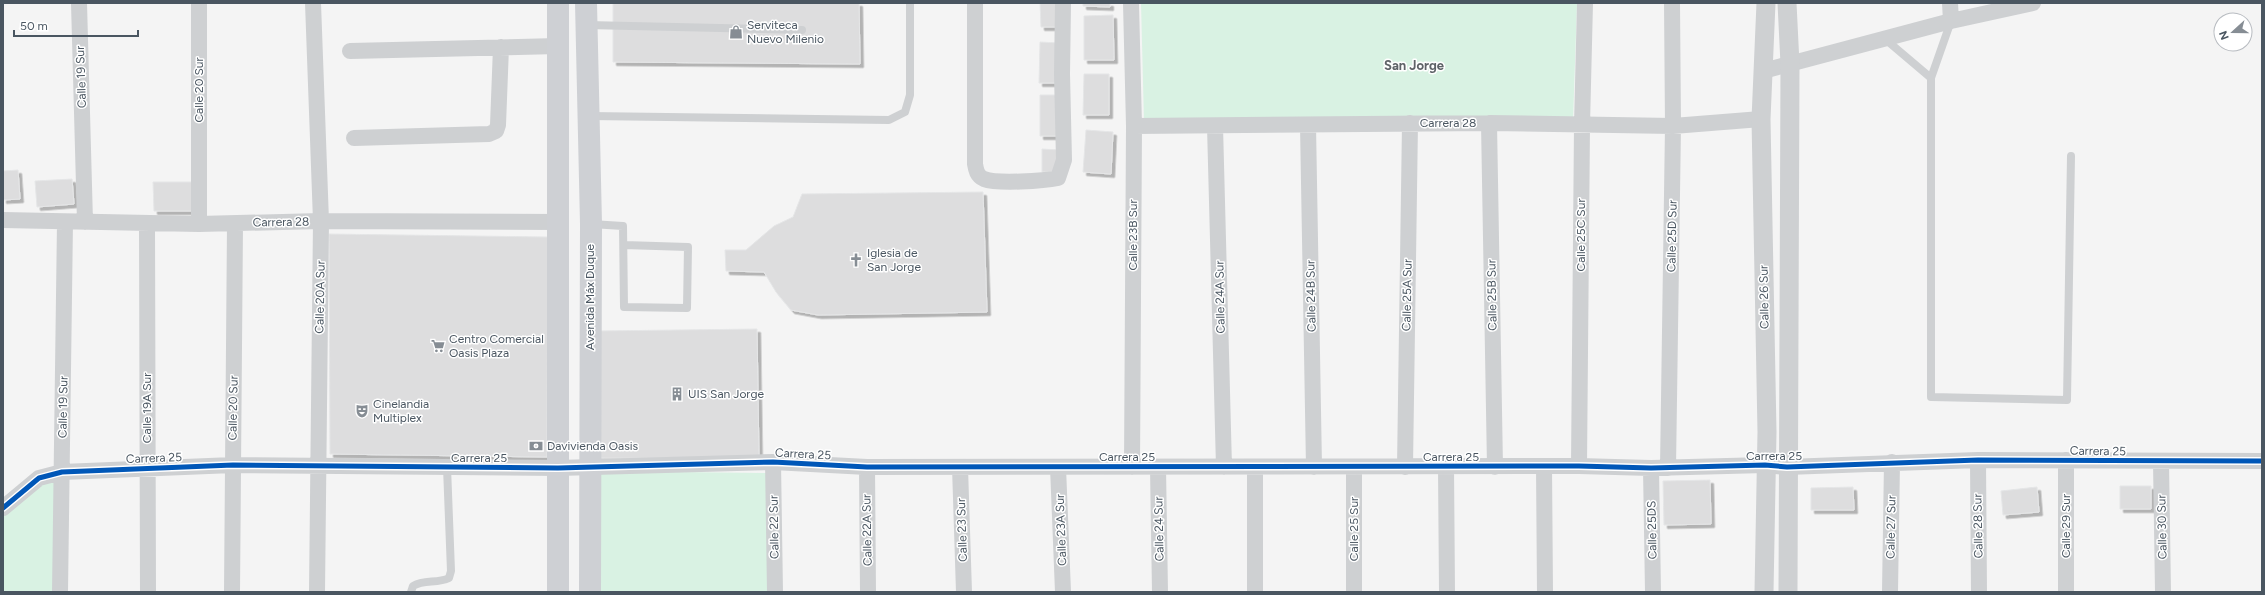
<svg xmlns="http://www.w3.org/2000/svg" width="2265" height="595" font-family="Figtree,sans-serif">
  <style>
    .green { fill: #d9f2e3 }
    .building { fill: #ddddde; stroke: #e5e6e7; filter: url(#shadow) }
    .lines { fill: none; stroke-linecap: round; stroke-linejoin: round }
    .service { stroke: #ced0d2; stroke-width: 8 }
    .minor { stroke: #ced0d2; stroke-width: 16 }
    .tertiary { stroke: #ced0d2; stroke-width: 19 }
    .secondary { stroke: #ced0d4; stroke-width: 22 }
    .cycleway-casing { stroke: #fff; stroke-width: 8 }
    .cycleway { stroke: #0057b8; stroke-width: 5 }
    .labels { text-anchor: middle; stroke-width: 3; stroke-linejoin: round; paint-order: stroke }
    .poi-label { font-size: 12px; fill: #4a5661; stroke: #fff; text-anchor: start }
    .street-label { font-size: 12px; fill: #4a5661; stroke: #fff }
    .neighbourhood-label { font-size: 13px; font-weight: bold; fill: #5f6368; stroke: #fff }
  </style>
  <defs>
    <filter id="shadow"><feDropShadow dx="3.5" dy="3.5" stdDeviation="0" flood-color="#0004"/></filter>
  </defs>
  <rect width="100%" height="100%" fill="#f4f4f4"/>
  <path class="green" d="M 1141,3 L 1577,3 L 1573,121 L 1144,122 Z
    M 592,471 L 770,473 L 771,592 L 593,592 Z
    M 59,478 L 57,592 L 3,592 L 3,513 L 38,484 Z"/>
  <path class="building" d="M 613,3 L 859,3 L 860,64 L 613,62 Z
    M 1040,3 L 1060,3 L 1060,27 L 1041,27 Z
    M 1083,3 L 1110,3 L 1110,7 L 1083,6 Z
    M 1113,15 L 1114,60 L 1084,60 L 1084,16 Z
    M 1040,42 L 1060,43 L 1059,83 L 1039,83 Z
    M 1084,74 L 1109,74 L 1109,115 L 1083,115 Z
    M 1040,95 L 1061,95 L 1061,136 L 1040,136 Z
    M 1086,130 L 1113,132 L 1111,174 L 1083,172 Z
    M 1042,149 L 1060,150 L 1060,172 L 1042,172 Z
    M 18,170 L 20,199 L 3,200 L 3,171 Z
    M 72,179 L 74,204 L 37,207 L 35,181 Z
    M 153,182 L 193,182 L 193,211 L 154,211 Z
    M 983,192 L 987,312 L 818,315 L 791,310 L 776,292 L 764,272 L 726,271 L 725,250 L 746,250 L 774,226 L 793,217 L 802,194 Z
    M 329,234 L 548,237 L 547,457 L 330,454 Z
    M 757,329 L 759,459 L 596,458 L 595,331 Z
    M 1710,480 L 1711,524 L 1664,525 L 1663,481 Z
    M 2120,486 L 2151,486 L 2151,509 L 2120,509 Z
    M 1853,487 L 1854,510 L 1811,510 L 1811,488 Z
    M 2037,487 L 2039,512 L 2003,515 L 2001,491 Z"/>
  <g class="lines">
    <path class="service" d="M 587,25 L 802,30
      M 1885,39 L 1931,78 L 1931,397 L 2067,400 L 2071,156
      M 1931,78 L 1951,21
      M 589,116 L 889,120 L 905,112 L 910,95 L 910,3
      M 591,224 L 623,226 L 624,307 L 687,308 L 688,247 L 624,245
      M 411,592 L 413,586 C 424,579 437,584 449,578 L 451,571 L 447,467"/>
    <path class="minor" d="M 79,3 L 85,222
      M 313,3 L 321,221 L 317,592
      M 975,3 L 975,164 C 976,170 977,176 984,179 C 997,184 1044,181 1058,178 L 1064,160 L 1062,74 L 1063,3
      M 1131,3 L 1134,126 L 1132,467
      M 1950,3 L 1951,21
      M 350,51 L 558,46
      M 1763,71 L 1951,21 L 2033,3
      M 1489,123 L 1495,467
      M 1308,125 L 1314,467
      M 1134,126 L 1489,123 L 1673,126 L 1761,119
      M 1215,126 L 1224,467
      M 354,138 L 489,134 L 496,131 L 498,125 L 501,47
      M 3,220 L 199,224 L 321,221 L 560,222
      M 147,223 L 148,592
      M 199,224 L 199,3
      M 1978,460 L 1979,592
      M 773,462 L 775,592
      M 2161,462 L 2163,592
      M 1544,466 L 1545,592
      M 1579,466 L 1582,125 L 1585,3
      M 867,467 L 868,592
      M 960,467 L 964,592
      M 1058,467 L 1063,592
      M 1158,467 L 1160,592
      M 1354,467 L 1354,592
      M 1405,467 L 1410,123
      M 1446,467 L 1447,592
      M 1651,468 L 1653,592
      M 1668,468 L 1673,126 L 1672,3
      M 3,508 L 39,478 L 62,472 L 233,465 L 558,468 L 773,462 L 867,467 L 1579,466 L 1651,468 L 1765,465 L 1787,467 L 1978,460 L 2262,461
      M 60,592 L 65,222
      M 232,592 L 235,224
      M 1255,592 L 1255,467
      M 1890,592 L 1892,462
      M 2066,592 L 2066,460"/>
    <path class="tertiary" d="M 1787,3 L 1790,64 L 1788,592
      M 1764,592 L 1767,432 L 1761,119 L 1766,3"/>
    <path class="secondary" d="M 558,3 L 558,592
      M 586,3 L 591,224 L 590,592"/>
    <g class="cycleway-casing">
      <path id="cycleway" d="M 3,508 L 39,478 L 62,472 L 233,465 L 558,468 L 773,462 L 867,467 L 1579,466 L 1651,468 L 1765,465 L 1787,467 L 1978,460 L 2262,461"/>
    </g>
    <use href="#cycleway" class="cycleway"/>
  </g>
  <defs>
    <g id="shop-bare" transform="scale(1.08)"><path d="M-5-2.5h2.3a2.7 3.5 0 0 1 5.4 0H5L5.5 6h-11ZM-1.5-2.5h3a1.5 2.3 0 0 0-3 0Z" fill="#868d94" stroke="#fff" stroke-width="2.5" paint-order="stroke"/></g>
    <g id="church-bare" transform="scale(1.08)"><path d="M-1.2-6h2.4v3.5h3.3v2.4h-3.3V6h-2.4V-.1h-3.3v-2.4h3.3Z" fill="#868d94" stroke="#fff" stroke-width="2.5" paint-order="stroke"/></g>
    <g id="supermarket-bare" transform="scale(1.08)"><path d="M-6-5.5h2.5l.6 2H6L4.5 2H-2.5L-4.4-4H-6ZM-1.5 3.2a1.3 1.3 0 1 0 .1 0ZM3 3.2a1.3 1.3 0 1 0 .1 0Z" fill="#868d94" stroke="#fff" stroke-width="2.5" paint-order="stroke"/></g>
    <g id="building-bare" transform="scale(1.08)"><path d="M-4-6H4V6H1V3H-1V6H-4ZM-2.5-4.3h1.7v1.8h-1.7ZM.8-4.3h1.7v1.8H.8ZM-2.5-1h1.7V.8h-1.7ZM.8-1h1.7V.8H.8Z" fill="#868d94" stroke="#fff" stroke-width="2.5" paint-order="stroke"/></g>
    <g id="theatre-bare" transform="scale(1.08)"><path d="M-5-5.5Q0-4 5-5.5V0Q5 5 0 6Q-5 5-5 0ZM-3.3-2.5H-1v1.5H-3.3ZM1-2.5H3.3v1.5H1ZM-2.8 1Q0 5.5 2.8 1Z" fill="#868d94" stroke="#fff" stroke-width="2.5" paint-order="stroke"/></g>
    <g id="bank-bare" transform="scale(1.08)"><path d="M-6-4H6V4H-6ZM0-2.3a2.3 2.3 0 1 0 0 4.6a2.3 2.3 0 1 0 0-4.6Z" fill="#868d94" stroke="#fff" stroke-width="2.5" paint-order="stroke"/></g>
  </defs>
  <g fill-rule="evenodd">
    <use href="#shop-bare" x="736" y="32"/>
    <use href="#church-bare" x="856" y="260"/>
    <use href="#supermarket-bare" x="438" y="346"/>
    <use href="#building-bare" x="677" y="394"/>
    <use href="#theatre-bare" x="362" y="411"/>
    <use href="#bank-bare" x="536" y="446"/>
  </g>
  <g class="labels">
    <g class="poi-label">
      <text x="747" y="29">Serviteca<tspan x="747" dy="14">Nuevo Milenio</tspan></text>
      <text x="867" y="257">Iglesia de<tspan x="867" dy="14">San Jorge</tspan></text>
      <text x="449" y="343">Centro Comercial<tspan x="449" dy="14">Oasis Plaza</tspan></text>
      <text x="688" y="398">UIS San Jorge</text>
      <text x="373" y="408">Cinelandia<tspan x="373" dy="14">Multiplex</tspan></text>
      <text x="547" y="450">Davivienda Oasis</text>
    </g>
    <g class="street-label">
      <text transform="translate(81 77) rotate(-92)" y="4">Calle 19 Sur</text>
      <text transform="translate(199 90) rotate(-90)" y="4">Calle 20 Sur</text>
      <text x="1448" y="127">Carrera 28</text>
      <text transform="translate(281 222) rotate(-1)" y="4">Carrera 28</text>
      <text transform="translate(1133 235) rotate(-90)" y="4">Calle 23B Sur</text>
      <text transform="translate(1581 235) rotate(-90)" y="4">Calle 25C Sur</text>
      <text transform="translate(1672 236) rotate(-89)" y="4">Calle 25D Sur</text>
      <text transform="translate(1407 295) rotate(-89)" y="4">Calle 25A Sur</text>
      <text transform="translate(1492 295) rotate(-91)" y="4">Calle 25B Sur</text>
      <text transform="translate(1311 296) rotate(-91)" y="4">Calle 24B Sur</text>
      <text transform="translate(320 297) rotate(-89)" y="4">Calle 20A Sur</text>
      <text transform="translate(590 297) rotate(-90)" y="4">Avenida Máx Duque</text>
      <text transform="translate(1220 297) rotate(-91)" y="4">Calle 24A Sur</text>
      <text transform="translate(1764 297) rotate(-91)" y="4">Calle 26 Sur</text>
      <text transform="translate(63 407) rotate(-89)" y="4">Calle 19 Sur</text>
      <text transform="translate(147 408) rotate(-90)" y="4">Calle 19A Sur</text>
      <text transform="translate(233 408) rotate(-89)" y="4">Calle 20 Sur</text>
      <text transform="translate(2098 451) rotate(1)" y="4">Carrera 25</text>
      <text transform="translate(803 454) rotate(3)" y="4">Carrera 25</text>
      <text x="1774" y="460">Carrera 25</text>
      <text x="1127" y="461">Carrera 25</text>
      <text x="1451" y="461">Carrera 25</text>
      <text transform="translate(154 458) rotate(-2)" y="4">Carrera 25</text>
      <text x="479" y="462">Carrera 25</text>
      <text transform="translate(1978 526) rotate(-91)" y="4">Calle 28 Sur</text>
      <text transform="translate(2066 526) rotate(-90)" y="4">Calle 29 Sur</text>
      <text transform="translate(774 527) rotate(-91)" y="4">Calle 22 Sur</text>
      <text transform="translate(1891 527) rotate(-89)" y="4">Calle 27 Sur</text>
      <text transform="translate(2162 527) rotate(-91)" y="4">Calle 30 Sur</text>
      <text transform="translate(1159 529) rotate(-91)" y="4">Calle 24 Sur</text>
      <text transform="translate(1354 529) rotate(-90)" y="4">Calle 25 Sur</text>
      <text transform="translate(867 530) rotate(-91)" y="4">Calle 22A Sur</text>
      <text transform="translate(962 530) rotate(-92)" y="4">Calle 23 Sur</text>
      <text transform="translate(1061 530) rotate(-92)" y="4">Calle 23A Sur</text>
      <text transform="translate(1652 530) rotate(-91)" y="4">Calle 25DS</text>
    </g>
    <g class="neighbourhood-label">
      <text x="1414" y="70">San Jorge</text>
    </g>
  </g>
  <rect width="2265" height="595" fill="none" stroke="#4a5661" stroke-width="8"/>
  <g transform="translate(2233 32) rotate(249)"><circle r="19" fill="#ffffff" stroke="#b7bbc0"/>
  <path d="M0-3L7 15L0 10L-7 15Z" fill="#868d94"/>
  <text y="-6" font-size="11" font-weight="bold" text-anchor="middle" fill="#4a5661">N</text>
  </g>
  <path d="M14 30v6h124v-6" fill="none" stroke="#4a5661" stroke-width="2"/>
  <text x="20" y="30" font-size="12" fill="#4a5661" stroke="#ffffff" stroke-width="3" paint-order="stroke">50 m</text>
</svg>
